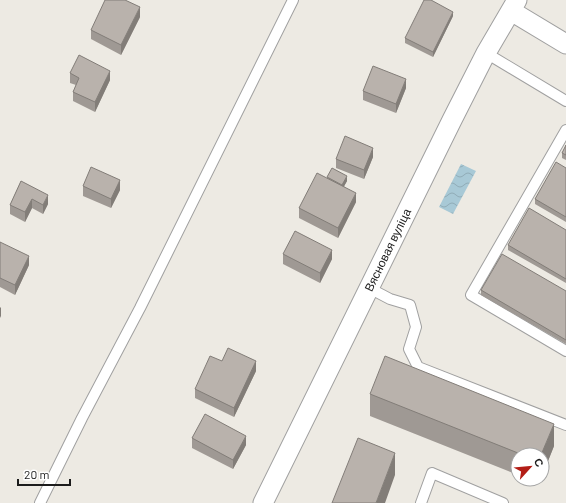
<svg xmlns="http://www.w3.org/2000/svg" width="566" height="503" font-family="Barlow,sans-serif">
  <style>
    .water { fill: url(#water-waves) }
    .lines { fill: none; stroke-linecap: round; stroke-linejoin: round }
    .service-casing { stroke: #a0a0a0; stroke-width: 12 }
    .minor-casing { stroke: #a0a0a0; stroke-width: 21 }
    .service { stroke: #fff; stroke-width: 10 }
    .minor { stroke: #fff; stroke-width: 19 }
    .wall { fill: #9f9994 }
    .shaded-wall { fill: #827d78 }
    .building { fill: #b9b2ac; stroke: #827d78 }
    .labels { text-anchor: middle; stroke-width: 4; stroke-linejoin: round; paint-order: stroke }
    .street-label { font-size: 12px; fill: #1c1c1c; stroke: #fff }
  </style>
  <defs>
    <pattern id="water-waves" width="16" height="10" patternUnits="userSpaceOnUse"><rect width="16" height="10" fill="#a8c9d6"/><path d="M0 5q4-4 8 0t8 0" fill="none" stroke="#90acb7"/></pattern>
  </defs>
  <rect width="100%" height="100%" fill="#edeae3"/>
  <path class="water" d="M 461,164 L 476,171 L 453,214 L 439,207 Z"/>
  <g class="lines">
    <g class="service-casing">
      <path id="service" d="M 486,53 L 566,101
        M 566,130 L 471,295 L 566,351
        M 369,288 L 390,299 L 410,305 L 416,327 L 409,349 L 418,367 L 566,425
        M 40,503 L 82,418 L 140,308 L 293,0
        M 421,503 L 432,473 L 503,503"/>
    </g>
    <g class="minor-casing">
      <path id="minor" d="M 511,11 L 566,44
        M 263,503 L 452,120 L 486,53 L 517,0"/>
    </g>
    <use href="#service" class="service"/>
    <use href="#minor" class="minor"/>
  </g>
  <path class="wall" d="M 453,16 L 433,57 L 405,43 L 405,38 Z
    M 140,17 L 121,55 L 91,39 L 91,30 Z
    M 70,73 L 110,80 L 95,112 L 73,101 L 73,92 L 76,85 L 70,83 Z
    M 406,88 L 396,113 L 363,100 L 363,91 Z
    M 566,145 L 566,160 L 562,158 L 562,153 Z
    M 373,157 L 364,179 L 336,168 L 336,159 Z
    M 566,168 L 566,222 L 535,204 L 535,199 Z
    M 327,177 L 347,181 L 344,186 L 356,202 L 338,238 L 299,218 L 299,208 L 327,178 Z
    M 21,181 L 48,204 L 43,214 L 32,208 L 25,222 L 10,214 L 10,205 Z
    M 83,186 L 120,190 L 111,208 L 83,196 Z
    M 566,230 L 566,283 L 508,250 L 508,245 Z
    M 0,242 L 29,265 L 15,295 L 0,287 Z
    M 283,254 L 332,259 L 320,283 L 283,264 Z
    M 481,290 L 566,291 L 566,344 L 481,295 Z
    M 222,361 L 256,371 L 234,417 L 195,398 L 195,389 Z
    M 370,394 L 554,446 L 542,476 L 542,455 L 518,455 L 518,475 L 370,416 Z
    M 192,438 L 246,445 L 233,469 L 192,448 Z
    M 527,479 L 541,479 L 539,484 Z"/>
  <path class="shaded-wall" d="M 140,7 L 140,17 L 121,55 L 121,45 Z
    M 453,12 L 453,16 L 433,57 L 433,52 Z
    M 110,71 L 110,80 L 95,112 L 95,102 Z
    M 406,79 L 406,88 L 396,113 L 396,104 Z
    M 373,148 L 373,157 L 364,179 L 364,170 Z
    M 347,176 L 347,181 L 342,190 L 342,185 Z
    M 120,180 L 120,190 L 111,208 L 111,199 Z
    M 356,193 L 356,202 L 338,238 L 338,228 Z
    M 48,195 L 48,204 L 43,214 L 43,205 Z
    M 32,199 L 32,208 L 25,222 L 25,212 Z
    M 332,250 L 332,259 L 320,283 L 320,273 Z
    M 29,256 L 29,265 L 15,295 L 15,285 Z
    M 1,307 L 1,316 L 0,318 L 0,308 Z
    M 256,361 L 256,371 L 234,417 L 234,408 Z
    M 554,424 L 554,446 L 542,476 L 542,455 L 541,455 Z
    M 246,436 L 246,445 L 233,469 L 233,460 Z
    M 395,453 L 395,475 L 385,503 L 376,503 Z"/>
  <path class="building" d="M 105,0 L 125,0 L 140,7 L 121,45 L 91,30 Z
    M 424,0 L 431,0 L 453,12 L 433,52 L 405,38 Z
    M 79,55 L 110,71 L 95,102 L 73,92 L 79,78 L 70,73 Z
    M 373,66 L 406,79 L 396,104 L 363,91 Z
    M 345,136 L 373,148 L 364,170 L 336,159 Z
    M 566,145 L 566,155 L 562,153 Z
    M 556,162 L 566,168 L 566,217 L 535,199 Z
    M 91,167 L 120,180 L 111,199 L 83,186 Z
    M 332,168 L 347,176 L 342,185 L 327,177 Z
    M 317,173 L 356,193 L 338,228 L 299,208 Z
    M 21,181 L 48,195 L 43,205 L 32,199 L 25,212 L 10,205 Z
    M 529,208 L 566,230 L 566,279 L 508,245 Z
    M 295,231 L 332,250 L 320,273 L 283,254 Z
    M 0,242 L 29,256 L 15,285 L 0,278 Z
    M 502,254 L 566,291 L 566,340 L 481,290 Z
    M 228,348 L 256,361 L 234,408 L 195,389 L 210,356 L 222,361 Z
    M 385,356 L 554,424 L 541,455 L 523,455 L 370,394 Z
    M 205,414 L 246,436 L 233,460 L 192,438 Z
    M 358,438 L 395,453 L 376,503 L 332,503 Z"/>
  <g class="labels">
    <g class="street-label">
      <text transform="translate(388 250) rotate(-64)" y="4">Вясновая вуліца</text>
    </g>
  </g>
  <g transform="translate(530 467) rotate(63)"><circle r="19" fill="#ffffff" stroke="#a4a4a4"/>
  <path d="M0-3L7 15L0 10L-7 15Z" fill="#b31d16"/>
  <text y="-6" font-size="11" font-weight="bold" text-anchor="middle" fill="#1c1c1c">С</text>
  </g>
  <path d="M18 479v6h52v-6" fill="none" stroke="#1c1c1c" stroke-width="2"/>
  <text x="24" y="479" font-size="12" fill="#1c1c1c" stroke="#ffffff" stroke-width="3" paint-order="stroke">20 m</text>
</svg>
